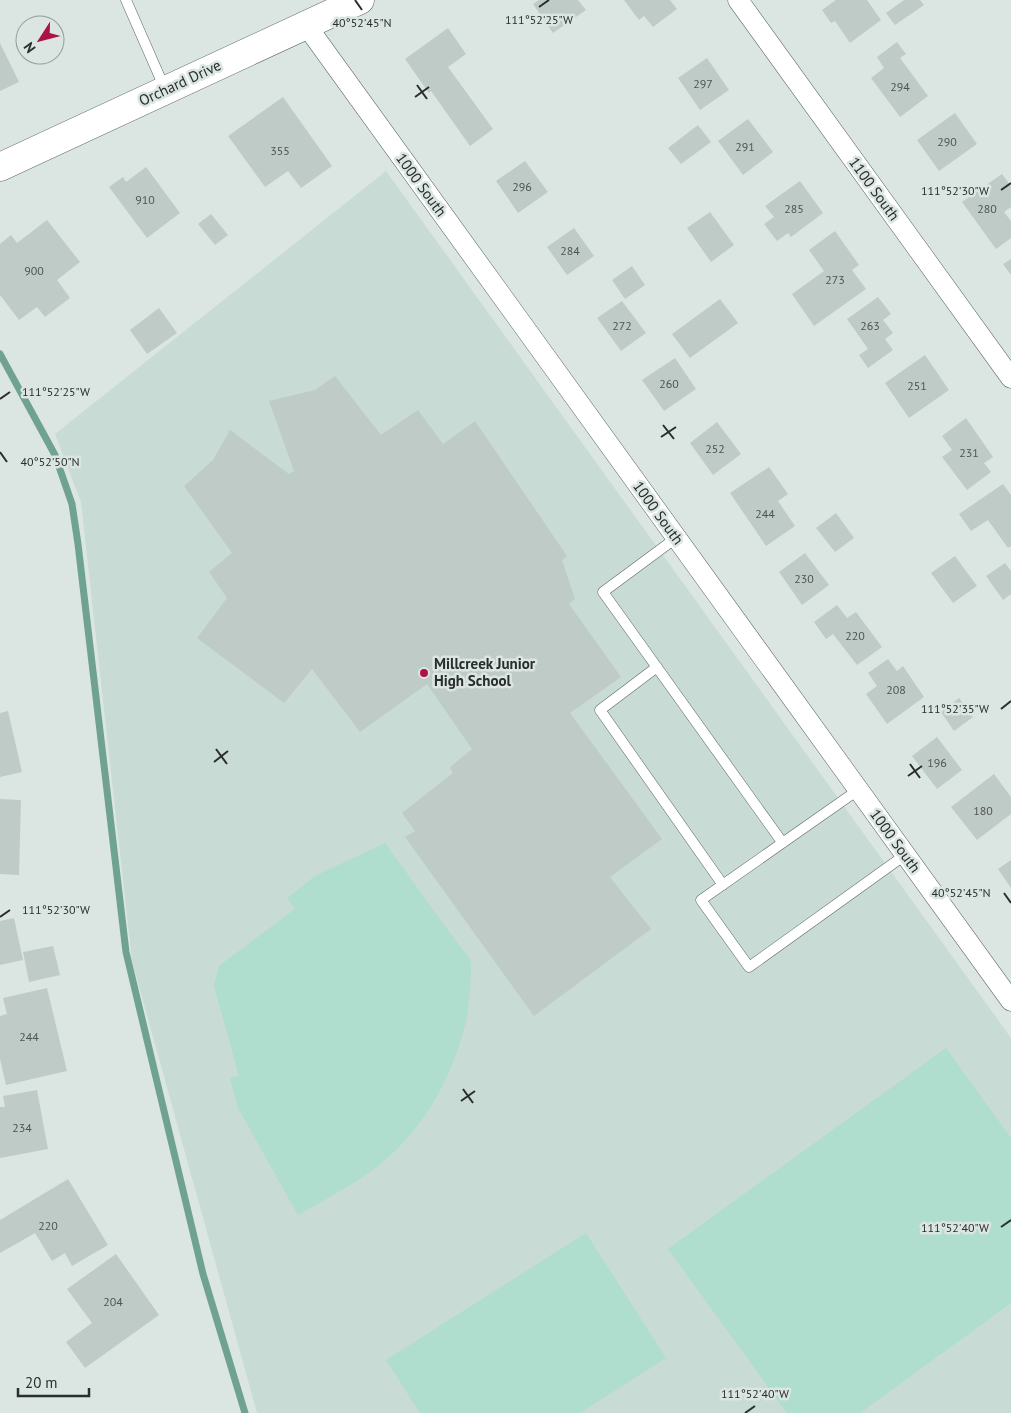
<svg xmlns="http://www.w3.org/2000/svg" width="1011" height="1413" font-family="'PT Sans',sans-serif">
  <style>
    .built { fill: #c8dbd5 }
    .green { fill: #afddce }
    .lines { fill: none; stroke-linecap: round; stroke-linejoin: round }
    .stream { stroke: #70a293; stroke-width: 7 }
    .building { fill: #bfcbc7 }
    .service-casing { stroke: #5e6865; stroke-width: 11 }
    .minor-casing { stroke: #5e6865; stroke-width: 21 }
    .secondary-casing { stroke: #5e6865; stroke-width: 29 }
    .service { stroke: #fff; stroke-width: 10 }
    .minor { stroke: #fff; stroke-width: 20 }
    .secondary { stroke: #fff; stroke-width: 28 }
    .ticks { fill: none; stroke: #292d2b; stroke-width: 2 }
    .poi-dot { fill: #a91444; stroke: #dbe6e2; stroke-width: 2 }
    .labels { text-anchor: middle; stroke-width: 5; stroke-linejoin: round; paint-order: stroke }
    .number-label { font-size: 12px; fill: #4e5452 }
    .street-label { font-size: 15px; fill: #292d2b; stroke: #dbe6e2 }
    .poi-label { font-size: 15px; font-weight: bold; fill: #292d2b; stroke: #dbe6e2; text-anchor: start }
    .ticks-label { font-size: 12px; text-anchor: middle; fill: #292d2b; stroke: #dbe6e2; stroke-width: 5; stroke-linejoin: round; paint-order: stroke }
  </style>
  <rect width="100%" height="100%" fill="#dbe6e2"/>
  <path class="built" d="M 386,171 L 1011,1038 L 1011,1413 L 257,1413 L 132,961 L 81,502 L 55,434 Z"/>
  <path class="green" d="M 385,843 C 406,872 427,901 447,929 C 452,936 467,954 470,960 C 473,969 468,1010 466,1021 C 452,1080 420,1136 370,1172 C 347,1188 322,1201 298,1215 L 238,1108 L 230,1078 L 239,1076 L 214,986 L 219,966 L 295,909 L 287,898 L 315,876 Z
    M 946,1048 L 1011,1138 L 1011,1303 L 860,1413 L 787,1413 L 668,1249 Z
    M 586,1233 L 666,1358 L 580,1413 L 420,1413 L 386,1360 Z"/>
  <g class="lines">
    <path class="stream" d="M 0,354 L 55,455 L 72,504 L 78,544 L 126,952 L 203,1274 L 245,1413"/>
  </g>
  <path class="building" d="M 539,0 L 578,0 L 586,10 L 553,33 L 533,4 Z
    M 624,0 L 670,0 L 677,9 L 653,27 L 644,16 L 639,20 Z
    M 836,0 L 867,0 L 881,20 L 850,43 L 835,21 L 831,23 L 822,10 Z
    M 904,0 L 920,0 L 924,5 L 895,25 L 886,13 Z
    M 448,28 L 466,54 L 448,67 L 493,129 L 470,146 L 431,91 L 429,93 L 405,59 Z
    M 897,42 L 906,54 L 900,58 L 928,96 L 900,117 L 871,78 L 884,68 L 877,57 Z
    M 0,43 L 19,82 L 0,91 Z
    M 707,58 L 729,90 L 700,110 L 678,78 Z
    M 283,97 L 332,166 L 301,188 L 288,171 L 265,187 L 228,136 Z
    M 955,113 L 977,144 L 939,171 L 917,140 Z
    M 748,119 L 773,152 L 743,175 L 718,141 Z
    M 698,125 L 711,142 L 681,164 L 668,148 Z
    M 525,161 L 548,192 L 518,213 L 496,181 Z
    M 146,167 L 180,213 L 147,238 L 109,187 L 123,177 L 126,182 Z
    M 1002,174 L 1011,186 L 1011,207 L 1004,212 L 1011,221 L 1011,238 L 996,249 L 962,202 Z
    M 800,181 L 823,213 L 791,237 L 788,233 L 777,241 L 764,224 L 774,217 L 765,206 Z
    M 710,212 L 734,245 L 711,262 L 687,228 Z
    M 211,214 L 228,235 L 215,245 L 198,224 Z
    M 47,220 L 80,262 L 57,280 L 70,298 L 45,317 L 37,307 L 19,320 L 0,295 L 0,244 L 11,235 L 17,243 Z
    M 574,228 L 594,256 L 567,275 L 547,247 Z
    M 835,231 L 859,265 L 852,270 L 866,289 L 814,326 L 792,294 L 824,271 L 809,250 Z
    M 1011,259 L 1011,275 L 1003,264 Z
    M 632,266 L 645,285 L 625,299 L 612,280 Z
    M 878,297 L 891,314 L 883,320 L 893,333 L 885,339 L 893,350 L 868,368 L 859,355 L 868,349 L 847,319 Z
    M 720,299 L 738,323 L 690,358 L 672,334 Z
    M 622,301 L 646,333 L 621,351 L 597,318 Z
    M 159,308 L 177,333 L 147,354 L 130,330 Z
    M 925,355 L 949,390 L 909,418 L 885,383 Z
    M 675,358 L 696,389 L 664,411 L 642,380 Z
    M 335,376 L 381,435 L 418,410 L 443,444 L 475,421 L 567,556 L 562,560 L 575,599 L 569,604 L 621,677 L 570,713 L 662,839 L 610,877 L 651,929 L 534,1016 L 405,837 L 415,831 L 402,813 L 453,773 L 450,767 L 472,749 L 427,684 L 360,732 L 312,669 L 284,703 L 197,638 L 227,598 L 209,572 L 232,553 L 184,486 L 213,460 L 230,430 L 289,474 L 294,471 L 269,401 L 315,390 Z
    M 966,418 L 993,457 L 984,463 L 991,472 L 967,490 L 942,457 L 952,450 L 942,436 Z
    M 717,422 L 741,454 L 713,475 L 690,443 Z
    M 769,467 L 788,494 L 778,501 L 795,526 L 766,546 L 730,493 Z
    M 1003,484 L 1011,495 L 1011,546 L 1008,548 L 988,520 L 971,531 L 959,514 Z
    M 836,513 L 854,538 L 835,552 L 816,528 Z
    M 805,553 L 829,585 L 802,605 L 779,572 Z
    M 955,556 L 977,586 L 953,603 L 931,573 Z
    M 1005,563 L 1011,571 L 1011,594 L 1003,600 L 986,576 Z
    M 837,605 L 847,618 L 856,612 L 882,647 L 857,665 L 833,634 L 826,639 L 814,622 Z
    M 888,659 L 897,671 L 903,666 L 924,697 L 887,724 L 866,694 L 877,686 L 868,673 Z
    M 959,698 L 973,717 L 954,731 L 941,712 Z
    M 8,711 L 22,772 L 0,777 L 0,713 Z
    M 937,737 L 962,770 L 937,789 L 912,756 Z
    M 994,774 L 1011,797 L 1011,814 L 977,840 L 951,807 Z
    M 0,799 L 21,800 L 19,875 L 0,874 Z
    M 1011,860 L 1011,888 L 998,869 Z
    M 14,918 L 23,960 L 0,965 L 0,921 Z
    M 53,946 L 60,975 L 29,982 L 23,952 Z
    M 47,988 L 67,1071 L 6,1085 L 0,1059 L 0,1016 L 7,1014 L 3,998 Z
    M 37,1090 L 48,1149 L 0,1158 L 0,1107 L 5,1107 L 3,1096 Z
    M 68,1179 L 108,1245 L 72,1266 L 65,1253 L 52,1261 L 35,1233 L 0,1253 L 0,1220 Z
    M 116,1254 L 159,1315 L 85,1368 L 66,1342 L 92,1323 L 67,1289 Z"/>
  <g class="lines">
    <g class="service-casing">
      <path id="service" d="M 126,0 L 165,89
        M 676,538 L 603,592 L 782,842
        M 657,667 L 600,710 L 723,885
        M 858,790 L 701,900 L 749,967 L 905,855"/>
    </g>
    <g class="minor-casing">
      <path id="minor" d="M 738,0 L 1011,378
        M 306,25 L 1011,1001"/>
    </g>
    <g class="secondary-casing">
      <path id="secondary" d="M 0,167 L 360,0"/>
    </g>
    <use href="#service" class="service"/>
    <use href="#minor" class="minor"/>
    <use href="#secondary" class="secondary"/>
  </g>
  <path class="ticks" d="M 355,0 L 362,10M 539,7 L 549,0M 417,85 L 427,99M 415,97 L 429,87M 1001,190 L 1011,183M 0,399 L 10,392M 663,425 L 674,439M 661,437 L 676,427M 0,452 L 7,462M 1001,709 L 1011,701M 216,749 L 227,764M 214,762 L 228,751M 910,764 L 920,778M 908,776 L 922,766M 1004,893 L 1011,903M 0,917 L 10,910M 463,1089 L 473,1103M 461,1101 L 475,1091M 1001,1227 L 1011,1220M 745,1413 L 755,1406"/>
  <circle class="poi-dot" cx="424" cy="673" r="5"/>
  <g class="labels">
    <g class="number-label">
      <text x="703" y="88">297</text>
      <text x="900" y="91">294</text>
      <text x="947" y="146">290</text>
      <text x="745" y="151">291</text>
      <text x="280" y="155">355</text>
      <text x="522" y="191">296</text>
      <text x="145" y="204">910</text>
      <text x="794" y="213">285</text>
      <text x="987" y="213">280</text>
      <text x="570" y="255">284</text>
      <text x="34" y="275">900</text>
      <text x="835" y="284">273</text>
      <text x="622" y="330">272</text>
      <text x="870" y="330">263</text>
      <text x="669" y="388">260</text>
      <text x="917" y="390">251</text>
      <text x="715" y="453">252</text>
      <text x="969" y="457">231</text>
      <text x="765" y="518">244</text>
      <text x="804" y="583">230</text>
      <text x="855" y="640">220</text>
      <text x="896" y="694">208</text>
      <text x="937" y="767">196</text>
      <text x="983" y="815">180</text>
      <text x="29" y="1041">244</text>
      <text x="22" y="1132">234</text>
      <text x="48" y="1230">220</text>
      <text x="113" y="1306">204</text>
    </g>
    <g class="street-label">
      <text transform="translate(180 83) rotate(-25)" y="5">Orchard Drive</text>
      <text transform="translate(421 185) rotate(54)" y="5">1000 South</text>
      <text transform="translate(874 189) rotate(54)" y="5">1100 South</text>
      <text transform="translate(658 513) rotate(54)" y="5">1000 South</text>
      <text transform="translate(895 841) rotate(54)" y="5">1000 South</text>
    </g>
    <g class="poi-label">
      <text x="434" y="669">Millcreek Junior<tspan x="434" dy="17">High School</tspan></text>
    </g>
  </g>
  <g class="ticks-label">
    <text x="539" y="24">111°52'25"W</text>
    <text x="362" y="27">40°52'45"N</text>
    <text x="955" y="195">111°52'30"W</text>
    <text x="56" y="396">111°52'25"W</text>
    <text x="50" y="466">40°52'50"N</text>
    <text x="955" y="713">111°52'35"W</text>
    <text x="961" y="897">40°52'45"N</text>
    <text x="56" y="914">111°52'30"W</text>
    <text x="955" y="1232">111°52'40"W</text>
    <text x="755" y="1398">111°52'40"W</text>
  </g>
  <g transform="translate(40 40) rotate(234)"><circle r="24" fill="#dbe6e2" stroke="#949c99"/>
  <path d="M0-4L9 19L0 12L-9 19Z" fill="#a91444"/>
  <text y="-8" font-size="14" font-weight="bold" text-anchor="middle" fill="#292d2b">N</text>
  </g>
  <path d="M18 1388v8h71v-8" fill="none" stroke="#292d2b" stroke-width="2.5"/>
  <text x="25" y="1388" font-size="15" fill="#292d2b" stroke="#dbe6e2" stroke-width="4" paint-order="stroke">20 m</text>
</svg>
